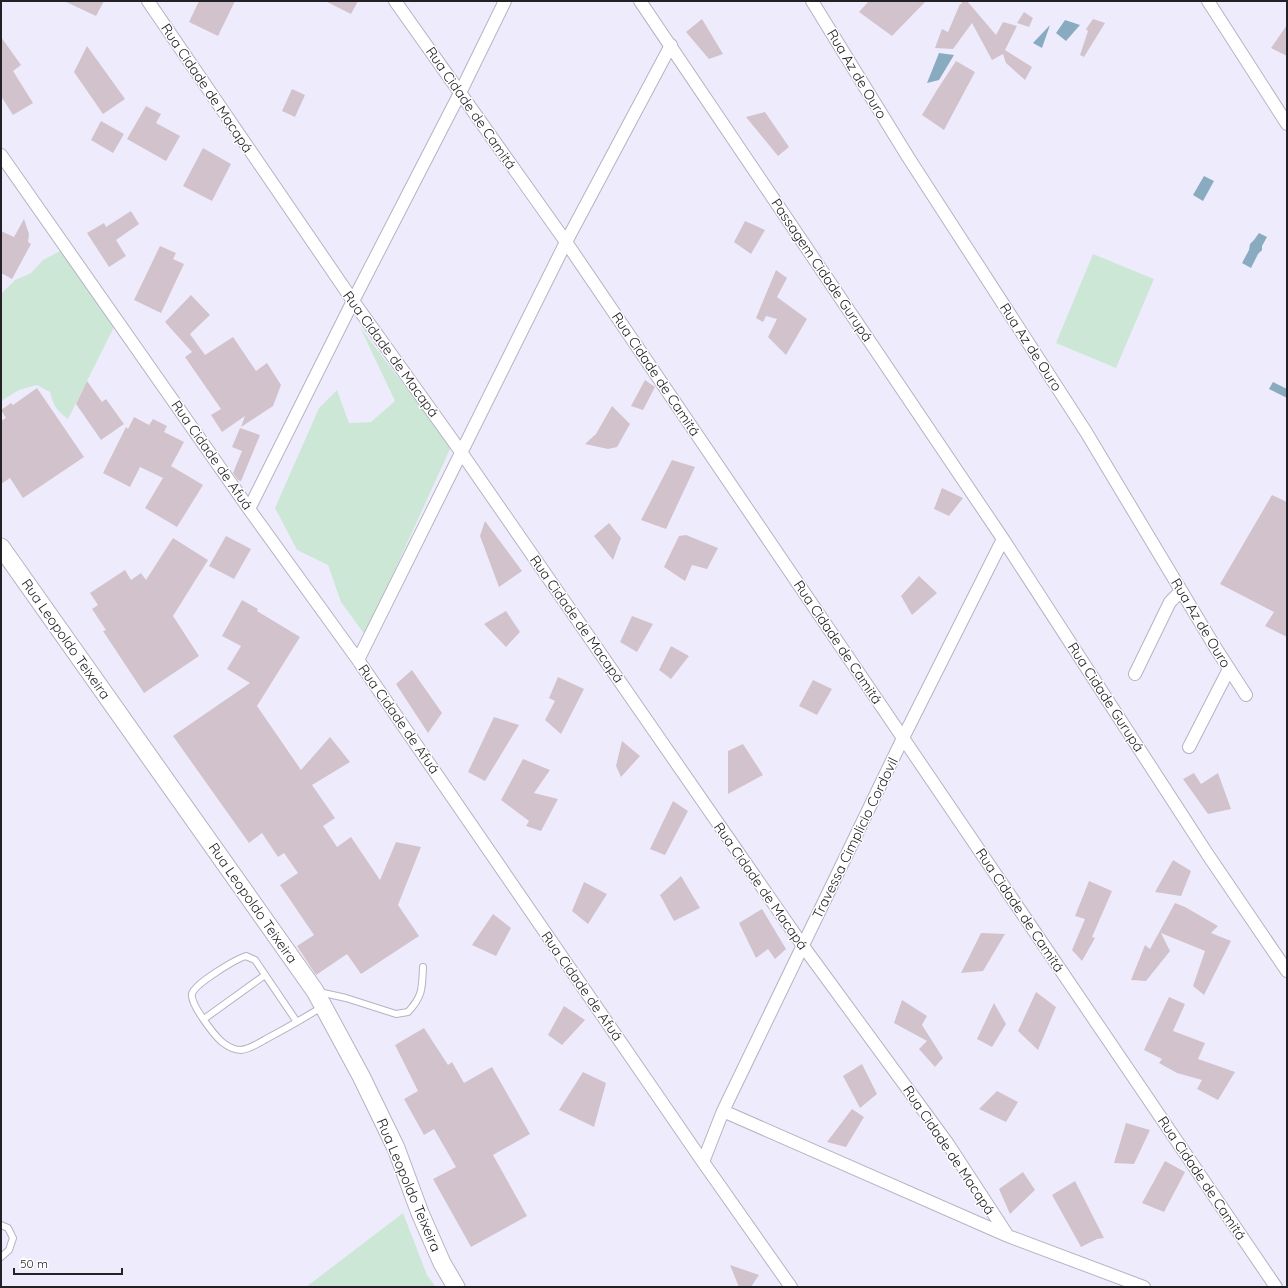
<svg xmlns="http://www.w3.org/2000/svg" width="1288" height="1288" font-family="Quicksand,sans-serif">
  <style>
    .green { fill: #cce7d5 }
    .water { fill: #89abbf }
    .building { fill: #d2c2cc }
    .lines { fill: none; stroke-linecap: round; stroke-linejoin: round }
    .service-casing { stroke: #b5b3c2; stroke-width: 8 }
    .minor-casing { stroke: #b5b3c2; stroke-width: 14 }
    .secondary-casing { stroke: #b5b3c2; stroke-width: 19 }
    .service { stroke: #fff; stroke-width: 6 }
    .minor { stroke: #fff; stroke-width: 12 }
    .secondary { stroke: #fff; stroke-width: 17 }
    .labels { text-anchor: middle; stroke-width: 3; stroke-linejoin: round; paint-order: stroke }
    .street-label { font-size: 14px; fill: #222126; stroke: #fff }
  </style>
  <rect width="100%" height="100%" fill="#eeecfc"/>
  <path class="green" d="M 60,251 L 75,266 L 90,293 L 102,307 L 114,327 L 68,419 C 56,410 54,406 50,392 L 37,385 L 19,390 L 1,401 L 1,294 L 15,280 L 31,273 L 43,260 Z
    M 1093,254 L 1154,279 L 1116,368 L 1056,343 Z
    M 360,327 L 451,447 L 365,635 L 341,602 L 328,565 L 297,550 L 275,508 L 319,408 L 337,390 L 349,423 L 371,422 L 395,401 Z
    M 403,1213 L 427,1275 L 436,1287 L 306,1287 Z"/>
  <path class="water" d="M 1065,20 L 1080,25 L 1066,41 L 1056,33 Z
    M 1050,25 L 1042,48 L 1033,43 Z
    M 939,53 L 954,55 L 939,80 L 927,83 Z
    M 1204,176 L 1214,181 L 1203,201 L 1193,195 Z
    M 1259,233 L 1267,237 L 1262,246 L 1262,250 L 1258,254 L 1251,268 L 1242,263 L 1249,250 L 1250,244 L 1254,240 Z
    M 1273,382 L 1287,389 L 1287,398 L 1269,389 Z"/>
  <path class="building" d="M 64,1 L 104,1 L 96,16 Z
    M 199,1 L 235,1 L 218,36 L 189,22 Z
    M 325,1 L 358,1 L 351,14 Z
    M 869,1 L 926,1 L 892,36 L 859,12 Z
    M 962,1 L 967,1 L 996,35 L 1003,22 L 1017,26 L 1005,50 L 1032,67 L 1025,80 L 1006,63 L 1003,54 L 992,60 L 972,23 L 953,49 L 935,48 L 942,29 L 948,32 L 960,4 L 962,4 L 961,2 Z
    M 1024,12 L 1033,18 L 1029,27 L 1017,23 Z
    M 702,19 L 723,54 L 709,59 L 686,32 Z
    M 1093,19 L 1105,23 L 1084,57 L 1080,55 L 1088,31 L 1086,29 Z
    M 1287,25 L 1287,56 L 1271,48 Z
    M 1,37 L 21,65 L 13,71 L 33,103 L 13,115 L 1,96 Z
    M 87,46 L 125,99 L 103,114 L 74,72 Z
    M 956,61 L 975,72 L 944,130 L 922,115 L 937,90 Z
    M 292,89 L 305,95 L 295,117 L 282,111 Z
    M 146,106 L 161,114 L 156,123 L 180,136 L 166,161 L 127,139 Z
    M 765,112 L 789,147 L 778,156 L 746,117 Z
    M 101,121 L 124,134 L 113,153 L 91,140 Z
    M 203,148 L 231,164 L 212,201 L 183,186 Z
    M 131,211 L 139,224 L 116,240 L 126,256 L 109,267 L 87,233 L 104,223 L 106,227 Z
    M 24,219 L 29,234 L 28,242 L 31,244 L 12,279 L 1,273 L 1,231 L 14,237 Z
    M 745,221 L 765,230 L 751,254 L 734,242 Z
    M 160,246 L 176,253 L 173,259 L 184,264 L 161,313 L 134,300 Z
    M 776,270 L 787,278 L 777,297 L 807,319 L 786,355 L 768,337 L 777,319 L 766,316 L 763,322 L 756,318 Z
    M 191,295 L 210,315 L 190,334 L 205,355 L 233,337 L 256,371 L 267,363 L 281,385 L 273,406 L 241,427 L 245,416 L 222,432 L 211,415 L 221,409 L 185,357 L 192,352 L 165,322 Z
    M 645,380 L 655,387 L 643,410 L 631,406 Z
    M 87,381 L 102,402 L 106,399 L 124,424 L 101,440 L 76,404 Z
    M 37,388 L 84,457 L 23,498 L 10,478 L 1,484 L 1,421 L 6,418 L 1,410 L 11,403 L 13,405 Z
    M 612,406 L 630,424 L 617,447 L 608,449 L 585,444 L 596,434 Z
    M 134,417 L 149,425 L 153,419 L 167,426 L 164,432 L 184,442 L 171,466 L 203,485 L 177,527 L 145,508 L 163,478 L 140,467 L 130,487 L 103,473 L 126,427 L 128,429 Z
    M 240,428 L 260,435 L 241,481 L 238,480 L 233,473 L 242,451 L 232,447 Z
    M 672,460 L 695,467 L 666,529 L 641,520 Z
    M 942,488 L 963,498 L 949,516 L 934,509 Z
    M 1272,495 L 1287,502 L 1287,637 L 1265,626 L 1274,612 L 1220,584 Z
    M 485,521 L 522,571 L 499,587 L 480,536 Z
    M 609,523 L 621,538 L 613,560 L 594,536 Z
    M 686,535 L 718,548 L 707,569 L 692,565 L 685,581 L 664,567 L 679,536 Z
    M 226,536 L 251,549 L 234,579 L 209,566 Z
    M 173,538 L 208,560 L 173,616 L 199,656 L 144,693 L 103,631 L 106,630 L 92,609 L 98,605 L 90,593 L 125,570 L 131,580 L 141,573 L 146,580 Z
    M 919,576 L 937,593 L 912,615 L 901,596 Z
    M 242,600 L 258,609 L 257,611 L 300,637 L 257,706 L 301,770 L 330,737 L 350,762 L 312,785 L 335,818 L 323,826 L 337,847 L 351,837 L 380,880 L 396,842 L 421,847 L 398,905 L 419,936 L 361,974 L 347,954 L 316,975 L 297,946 L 314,935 L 280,885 L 298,873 L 284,853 L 278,857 L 262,833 L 249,843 L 173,736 L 250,683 L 227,669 L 241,646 L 222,636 Z
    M 506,611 L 520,632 L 506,647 L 484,624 Z
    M 632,616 L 653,624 L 637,652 L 620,642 Z
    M 671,646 L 689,656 L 671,679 L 659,670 Z
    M 412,670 L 442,713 L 428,733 L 396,684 Z
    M 558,677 L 584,689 L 561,734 L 545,720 L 555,701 L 549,698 Z
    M 813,680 L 832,689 L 817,715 L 799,706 Z
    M 494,717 L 519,725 L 485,781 L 468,772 Z
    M 622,741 L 640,756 L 621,777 L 616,766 Z
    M 743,744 L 763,775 L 728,794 L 728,751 Z
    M 523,759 L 550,770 L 534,793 L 558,799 L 541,831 L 526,826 L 529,821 L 501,800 Z
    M 1194,773 L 1201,784 L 1218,773 L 1231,809 L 1208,814 L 1183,779 Z
    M 673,801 L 688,811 L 665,855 L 650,849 Z
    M 1173,860 L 1191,871 L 1181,896 L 1155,892 Z
    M 681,876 L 700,908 L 674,921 L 660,895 Z
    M 1089,881 L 1112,891 L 1092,937 L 1095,938 L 1082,961 L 1072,950 L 1085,919 L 1075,916 Z
    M 584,882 L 607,894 L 588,924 L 572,911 Z
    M 1175,903 L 1185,907 L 1218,926 L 1211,933 L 1231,941 L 1204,995 L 1193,986 L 1205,951 L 1161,933 L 1170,951 L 1146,981 L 1131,980 L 1145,945 L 1150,949 Z
    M 762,909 L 786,949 L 775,959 L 768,949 L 756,958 L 739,923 Z
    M 493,914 L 511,928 L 496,956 L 472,945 Z
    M 981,933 L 1005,934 L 983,971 L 961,973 Z
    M 1036,992 L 1056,1007 L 1038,1050 L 1018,1031 Z
    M 1169,997 L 1185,1004 L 1173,1031 L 1205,1043 L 1198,1059 L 1235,1072 L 1218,1100 L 1197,1089 L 1202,1080 L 1177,1073 L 1159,1063 L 1162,1059 L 1144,1050 Z
    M 902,1000 L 927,1016 L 922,1025 L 943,1058 L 935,1067 L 919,1049 L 927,1041 L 894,1023 Z
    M 994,1003 L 1006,1024 L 992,1047 L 977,1039 Z
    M 564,1006 L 585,1020 L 562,1045 L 548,1035 Z
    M 424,1028 L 448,1065 L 452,1062 L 464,1083 L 492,1067 L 530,1134 L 493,1155 L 527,1216 L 471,1247 L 433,1179 L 456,1167 L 434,1129 L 424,1135 L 404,1099 L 418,1091 L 395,1045 Z
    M 862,1064 L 877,1094 L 860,1108 L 843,1076 Z
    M 583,1072 L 606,1083 L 594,1127 L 559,1110 Z
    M 997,1091 L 1018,1102 L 1006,1122 L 979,1109 Z
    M 852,1109 L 864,1117 L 846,1147 L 827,1142 Z
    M 1126,1123 L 1150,1130 L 1134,1164 L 1114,1163 Z
    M 1165,1161 L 1185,1172 L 1164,1212 L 1142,1203 Z
    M 1023,1172 L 1035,1190 L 1010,1214 L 999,1189 Z
    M 1075,1181 L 1104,1238 L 1097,1239 L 1081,1247 L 1052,1195 Z
    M 730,1265 L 759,1275 L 751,1287 L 739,1287 Z"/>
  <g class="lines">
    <g class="service-casing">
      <path id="service" d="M 319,992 L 346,998 L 396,1014 L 408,1012 C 423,996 422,988 423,967
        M 204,1019 L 265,975
        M 297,1022 L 255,960 L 246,956 C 236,959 194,984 192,994 C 190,1004 214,1035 222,1042 C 227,1046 235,1050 241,1050 C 250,1049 259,1043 266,1039 C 285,1029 304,1018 322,1007
        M 1,1225 L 8,1228 L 13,1238 L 9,1250 L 1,1257"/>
    </g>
    <g class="minor-casing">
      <path id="minor" d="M 148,1 L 353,301 L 461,452 L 803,946 L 948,1144 L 1008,1236
        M 395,1 L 566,242 L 1276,1287
        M 640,1 L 1003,539 L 1208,855 L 1287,971
        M 812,1 L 908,157 L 1086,432 L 1215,647 L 1246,695
        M 1208,1 L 1287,124
        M 1,155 L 249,509 L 358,660 L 703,1162 L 791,1287
        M 249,509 L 353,301 L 460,93 L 505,1
        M 358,660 L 566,242 L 671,45
        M 1135,674 L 1170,602 L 1181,591
        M 1189,747 L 1229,669
        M 723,1111 L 1008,1236 L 1144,1287
        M 703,1162 L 723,1111 L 903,738 L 1003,539"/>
    </g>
    <g class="secondary-casing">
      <path id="secondary" d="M 1,547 L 315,991 L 361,1076 L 396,1148 L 420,1213 L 442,1263 L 456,1287"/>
    </g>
    <use href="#service" class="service"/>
    <use href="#minor" class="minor"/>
    <use href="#secondary" class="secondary"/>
  </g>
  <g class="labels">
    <g class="street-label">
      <text transform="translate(857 74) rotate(59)" y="5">Rua Az de Ouro</text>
      <text transform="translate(207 88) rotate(56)" y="5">Rua Cidade de Macapá</text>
      <text transform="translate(471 108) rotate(55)" y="5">Rua Cidade de Camitá</text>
      <text transform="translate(822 270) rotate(56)" y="5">Passagem Cidade Gurupá</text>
      <text transform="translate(1031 347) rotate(57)" y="5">Rua Az de Ouro</text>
      <text transform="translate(391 354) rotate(54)" y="5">Rua Cidade de Macapá</text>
      <text transform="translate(656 374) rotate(56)" y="5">Rua Cidade de Camitá</text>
      <text transform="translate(212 455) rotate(55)" y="5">Rua Cidade de Afuá</text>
      <text transform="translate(577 619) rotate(55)" y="5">Rua Cidade de Macapá</text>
      <text transform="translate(1201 623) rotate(59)" y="5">Rua Az de Ouro</text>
      <text transform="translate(66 639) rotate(55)" y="5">Rua Leopoldo Teixeira</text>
      <text transform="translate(838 642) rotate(56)" y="5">Rua Cidade de Camitá</text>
      <text transform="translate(1106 697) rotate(57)" y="5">Rua Cidade Gurupá</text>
      <text transform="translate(399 719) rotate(55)" y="5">Rua Cidade de Afuá</text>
      <text transform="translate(855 838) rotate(-64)" y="5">Travessa Cimplicio Cordovil</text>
      <text transform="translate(761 886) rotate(55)" y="5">Rua Cidade de Macapá</text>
      <text transform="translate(253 903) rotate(55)" y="5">Rua Leopoldo Teixeira</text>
      <text transform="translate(1020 910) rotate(56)" y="5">Rua Cidade de Camitá</text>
      <text transform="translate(582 986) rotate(55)" y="5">Rua Cidade de Afuá</text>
      <text transform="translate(949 1150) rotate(56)" y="5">Rua Cidade de Macapá</text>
      <text transform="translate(1202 1178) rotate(56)" y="5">Rua Cidade de Camitá</text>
      <text transform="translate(409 1185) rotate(67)" y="5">Rua Leopoldo Teixeira</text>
    </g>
  </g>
  <rect width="1288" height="1288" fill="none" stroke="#222126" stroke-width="4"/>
  <path d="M14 1268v6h108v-6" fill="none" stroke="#222126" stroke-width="2"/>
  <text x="20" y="1268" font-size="12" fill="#222126" stroke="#ffffff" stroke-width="3" paint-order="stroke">50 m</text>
</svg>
